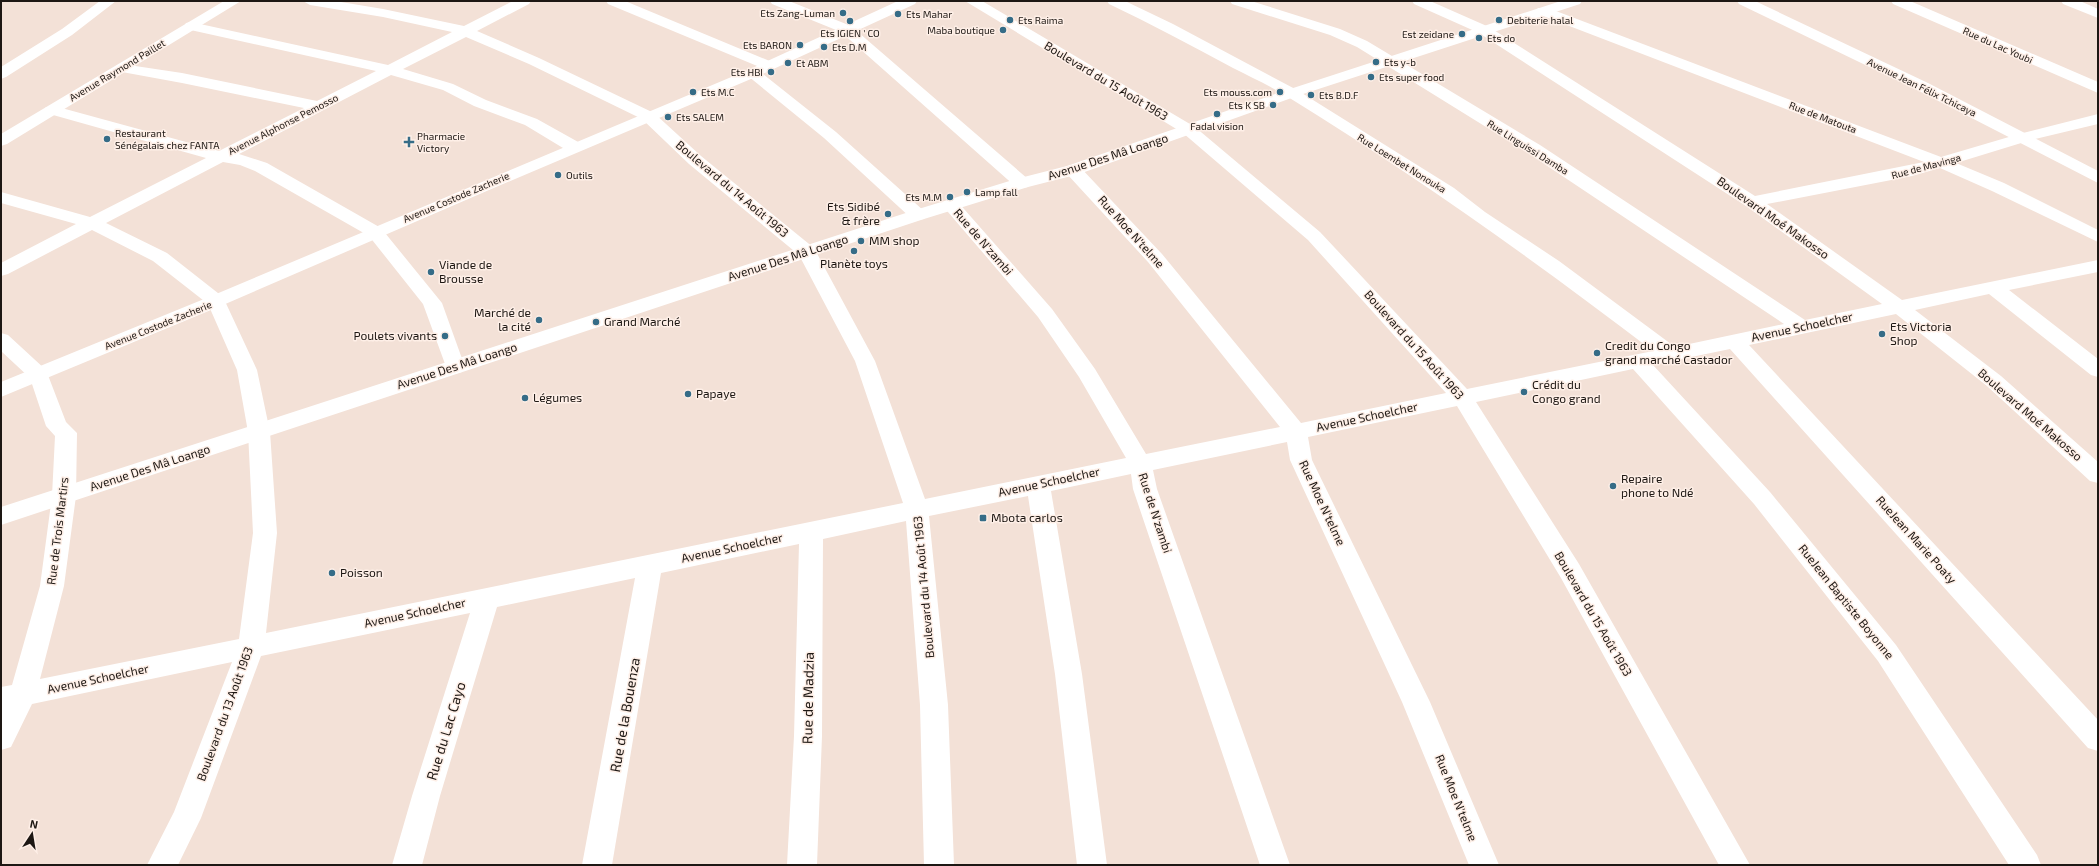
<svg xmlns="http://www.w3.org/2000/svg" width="2099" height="866" font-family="'Exo 2',sans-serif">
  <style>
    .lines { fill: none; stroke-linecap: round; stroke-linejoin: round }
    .minor { fill: #fff; fill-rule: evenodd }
    .tertiary { fill: #fff; fill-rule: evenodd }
    .secondary { fill: #fff; fill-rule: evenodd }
    .poi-dot { fill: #356c87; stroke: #feefe7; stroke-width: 1.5 }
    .labels { text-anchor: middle; stroke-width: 3; stroke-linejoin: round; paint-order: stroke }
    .far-poi-label { font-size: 10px; fill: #1d1713; stroke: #feefe7; text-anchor: start }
    .far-street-label { font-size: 10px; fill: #1d1713; stroke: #feefe7 }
    .street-label { font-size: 12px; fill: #1d1713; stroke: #feefe7 }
    .poi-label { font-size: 12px; fill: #1d1713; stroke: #feefe7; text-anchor: start }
    .near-street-label { font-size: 14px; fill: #1d1713; stroke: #feefe7 }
  </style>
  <rect width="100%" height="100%" fill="#f3e1d7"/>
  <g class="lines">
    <path class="minor" d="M 100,1 L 116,1 L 72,35 L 6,77 L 1,79 L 1,67 L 62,29 Z
      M 303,1 L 335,1 L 383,9 L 464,26 L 513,1 L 531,1 L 529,4 L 477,31 L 539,58 L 654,113 L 701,156 L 814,248 L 875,361 L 925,499 L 1126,458 L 1079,377 L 1038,317 L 942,205 L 945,201 L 951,200 L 957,201 L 1052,309 L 1095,369 L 1146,454 L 1280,427 L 1148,262 L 1067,174 L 1065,170 L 1067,166 L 1073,165 L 1079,166 L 1162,254 L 1301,423 L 1446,393 L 1308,240 L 1183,133 L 965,1 L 982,1 L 1195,127 L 1320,232 L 1467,389 L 1653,351 C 1535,261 1415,175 1288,97 C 1270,86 1251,77 1233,68 C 1192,46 1151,24 1109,4 L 1107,1 L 1125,1 L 1173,24 L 1297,90 L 1454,188 L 1485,212 L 1559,261 L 1675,347 L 1784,324 L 1528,153 L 1357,47 L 1330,35 L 1232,4 L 1230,1 L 1251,1 L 1340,29 L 1367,41 L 1540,145 L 1805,320 L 1882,304 L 1746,206 L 1479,33 L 1414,4 L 1412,1 L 1430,1 L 1489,27 L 1755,196 L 1924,162 L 1538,14 L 1536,11 L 1538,8 L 1548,8 L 1941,157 L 2019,134 L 2098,114 L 2098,124 L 2031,140 L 1956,163 L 2004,183 L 2098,230 L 2098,242 L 1992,191 L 1940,168 L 1912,176 L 1767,204 L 1902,300 L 2098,260 L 2098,272 L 2009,290 L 2098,359 L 2098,377 L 2091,375 L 1989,294 L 1915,310 L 2001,376 L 2098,462 L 2098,483 L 2090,481 L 1987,386 L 1896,314 L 1749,345 L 2098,720 L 2098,751 L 2088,748 L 1730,349 L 1653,365 L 1770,492 L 1896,645 L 2037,855 L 2041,865 L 2009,865 L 1878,661 L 1754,504 L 1633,369 L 1476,402 L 1579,564 L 1750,865 L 1719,865 L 1561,578 L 1457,406 L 1308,437 L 1312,460 L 1430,702 L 1499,865 L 1469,865 L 1402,702 L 1290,460 L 1287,442 L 1153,470 L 1157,489 L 1290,865 L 1260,865 L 1133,489 L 1131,474 L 1051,491 L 1082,674 L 1107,865 L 1077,865 L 1055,674 L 1028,496 L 929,516 L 948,705 L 954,865 L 924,865 L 920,705 L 906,521 L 823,539 L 822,736 L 817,865 L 787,865 L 794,736 L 799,544 L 661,573 L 612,865 L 582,865 L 635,578 L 497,607 L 440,796 L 422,865 L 392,865 L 412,796 L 470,613 L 261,656 L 201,818 L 178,865 L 147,865 L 174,812 L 232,662 L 32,704 L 11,747 L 1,750 L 1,687 L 12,685 L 40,586 L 52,496 L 55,436 L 46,426 L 30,378 L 1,351 L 1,333 L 8,335 L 46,370 L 66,422 L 77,433 L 76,496 L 64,586 L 40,679 L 239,639 L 253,533 L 248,432 L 237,370 L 208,304 L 153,261 L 92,230 L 8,274 L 1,276 L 1,263 L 76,224 L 1,203 L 1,192 L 90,217 L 206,158 L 46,113 L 44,110 L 46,107 L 58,107 L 219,151 L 304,108 L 182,83 L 122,72 L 117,71 L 115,68 L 117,65 L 122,64 L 182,73 L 317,101 L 376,71 L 186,29 L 184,26 L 186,23 L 191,22 L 388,65 L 452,32 L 383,17 L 310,5 ZM 466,37 L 529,64 L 642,119 L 689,164 L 799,255 L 855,361 L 903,503 L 266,633 L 277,533 L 270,432 L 257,370 L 223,297 L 167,253 L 106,223 L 223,162 L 240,165 L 255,171 L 369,236 L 423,304 L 448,372 L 455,374 L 462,372 L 465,367 L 442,303 L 381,228 L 267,163 L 239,154 L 391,75 L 443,90 L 474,106 L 525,125 L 568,151 L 580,151 L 582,147 L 580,143 L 537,119 L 486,100 L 453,84 L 403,69 Z
      M 606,1 L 625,1 L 772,62 L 774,65 L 772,68 L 762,68 L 608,4 Z
      M 770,1 L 789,1 L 851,26 L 1028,179 L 1031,183 L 1028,187 L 1022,188 L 1016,187 L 841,32 L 772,4 Z
      M 1891,1 L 1910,1 L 2098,82 L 2098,93 L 1893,4 Z
      M 2061,1 L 2080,1 L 2098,9 L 2098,18 L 2063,4 Z
      M 753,68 L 758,70 L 836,132 L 924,211 L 927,215 L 924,219 L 918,220 L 912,219 L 824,138 L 748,76 L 745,73 L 748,70 Z"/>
    <path class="tertiary" d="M 898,1 L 917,1 L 915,4 L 758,76 L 489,190 L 223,305 L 1,397 L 1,382 L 209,297 L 748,70 Z
      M 1737,1 L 1755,1 L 1928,83 L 2098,171 L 2098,183 L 1917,90 L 1739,4 Z"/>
    <path class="secondary" d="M 224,1 L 241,1 L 7,144 L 1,146 L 1,134 Z
      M 1561,1 L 1582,1 L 1580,4 L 1297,96 L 1079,174 L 1028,187 L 924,219 L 1,525 L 1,507 L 912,211 L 1016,179 L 1067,166 L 1287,90 Z"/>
  </g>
  <g class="poi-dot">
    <circle cx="843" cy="13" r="4"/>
    <circle cx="898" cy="14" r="4"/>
    <circle cx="1010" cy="20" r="4"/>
    <circle cx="1499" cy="20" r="4"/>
    <circle cx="850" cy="21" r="4"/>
    <circle cx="1003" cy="30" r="4"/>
    <circle cx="1462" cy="34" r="4"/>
    <circle cx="1479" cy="38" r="4"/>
    <circle cx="800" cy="45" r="4"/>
    <circle cx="824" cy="47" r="4"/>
    <circle cx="1376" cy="62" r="4"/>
    <circle cx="788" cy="63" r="4"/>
    <circle cx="771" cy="72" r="4"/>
    <circle cx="1371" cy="77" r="4"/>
    <circle cx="693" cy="92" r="4"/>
    <circle cx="1280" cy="92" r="4"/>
    <circle cx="1311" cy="95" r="4"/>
    <circle cx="1273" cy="105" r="4"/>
    <circle cx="1217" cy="114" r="4"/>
    <circle cx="668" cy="117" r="4"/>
    <circle cx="107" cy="139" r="4"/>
    <path d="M407 136h4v4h4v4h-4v4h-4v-4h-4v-4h4z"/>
    <circle cx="558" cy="175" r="4"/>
    <circle cx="967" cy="192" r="4"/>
    <circle cx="950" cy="197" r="4"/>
    <circle cx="888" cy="214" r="4"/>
    <circle cx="861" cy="241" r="4"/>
    <circle cx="854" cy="251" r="4"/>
    <circle cx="431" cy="272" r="4"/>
    <circle cx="539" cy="320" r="4"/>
    <circle cx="596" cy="322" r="4"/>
    <circle cx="1882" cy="334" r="4"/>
    <circle cx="445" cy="336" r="4"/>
    <circle cx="1597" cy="353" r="4"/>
    <circle cx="1524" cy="392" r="4"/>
    <circle cx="688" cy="394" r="4"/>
    <circle cx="525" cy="398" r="4"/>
    <circle cx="1613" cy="486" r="4"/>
    <rect x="979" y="514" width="8" height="8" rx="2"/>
    <circle cx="332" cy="573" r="4"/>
  </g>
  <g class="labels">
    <g class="far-poi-label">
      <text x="835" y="17" text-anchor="end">Ets Zang-Luman</text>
      <text x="906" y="18">Ets Mahar</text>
      <text x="1018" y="24">Ets Raima</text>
      <text x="1507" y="24">Debiterie halal</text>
      <text x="995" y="34" text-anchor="end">Maba boutique</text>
      <text x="850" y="37" text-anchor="middle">Ets IGIEN ' CO</text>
      <text x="1454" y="38" text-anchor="end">Est zeidane</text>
      <text x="1487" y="42">Ets do</text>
      <text x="792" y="49" text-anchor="end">Ets BARON</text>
      <text x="832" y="51">Ets D.M</text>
      <text x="1384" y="66">Ets y-b</text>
      <text x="796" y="67">Et ABM</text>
      <text x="763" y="76" text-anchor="end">Ets HBI</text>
      <text x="1379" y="81">Ets super food</text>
      <text x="701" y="96">Ets M.C</text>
      <text x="1272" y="96" text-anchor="end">Ets mouss.com</text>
      <text x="1319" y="99">Ets B.D.F</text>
      <text x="1265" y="109" text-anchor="end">Ets K SB</text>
      <text x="676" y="121">Ets SALEM</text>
      <text x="1217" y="130" text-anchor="middle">Fadal vision</text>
      <text x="115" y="137">Restaurant<tspan x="115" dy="12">Sénégalais chez FANTA</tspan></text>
      <text x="417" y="140">Pharmacie<tspan x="417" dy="12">Victory</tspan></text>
      <text x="566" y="179">Outils</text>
      <text x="975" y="196">Lamp fall</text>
      <text x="942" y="201" text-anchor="end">Ets M.M</text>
    </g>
    <g class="far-street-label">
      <text transform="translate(1998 45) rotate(24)" y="4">Rue du Lac Youbi</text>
      <text transform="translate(117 70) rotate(-31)" y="4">Avenue Raymond Paillet</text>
      <text transform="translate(1922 87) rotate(26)" y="4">Avenue Jean Félix Tchicaya</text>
      <text transform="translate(1823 117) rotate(21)" y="4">Rue de Matouta</text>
      <text transform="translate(283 124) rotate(-27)" y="4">Avenue Alphonse Pemosso</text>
      <text transform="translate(1528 147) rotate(32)" y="4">Rue Linguissi Damba</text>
      <text transform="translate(1402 163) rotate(32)" y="4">Rue Loembet Nonouka</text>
      <text transform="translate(1926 166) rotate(-15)" y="4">Rue de Mavinga</text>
      <text transform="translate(456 197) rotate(-23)" y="4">Avenue Costode Zacherie</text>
      <text transform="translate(158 325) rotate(-22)" y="4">Avenue Costode Zacherie</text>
    </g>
    <g class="street-label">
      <text transform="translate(1106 81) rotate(31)" y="4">Boulevard du 15 Août 1963</text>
      <text transform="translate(1108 157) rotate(-18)" y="4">Avenue Des Mâ Loango</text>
      <text transform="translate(732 189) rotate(40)" y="4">Boulevard du 14 Août 1963</text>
      <text transform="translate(1773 218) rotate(35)" y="4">Boulevard Moé Makosso</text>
      <text transform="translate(1131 232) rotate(48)" y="4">Rue Moe N'telme</text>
      <text transform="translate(983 242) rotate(49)" y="4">Rue de N'zambi</text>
      <text transform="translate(788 258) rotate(-18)" y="4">Avenue Des Mâ Loango</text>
      <text transform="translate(1802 327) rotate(-12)" y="4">Avenue Schoelcher</text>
      <text transform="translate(1414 345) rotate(48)" y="4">Boulevard du 15 Août 1963</text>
      <text transform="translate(457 366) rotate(-18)" y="4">Avenue Des Mâ Loango</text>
      <text transform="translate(2030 415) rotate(41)" y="4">Boulevard Moé Makosso</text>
      <text transform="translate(1367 417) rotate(-12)" y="4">Avenue Schoelcher</text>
      <text transform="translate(150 468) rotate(-18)" y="4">Avenue Des Mâ Loango</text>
      <text transform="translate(1049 482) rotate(-12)" y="4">Avenue Schoelcher</text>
      <text transform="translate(1322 503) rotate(65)" y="4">Rue Moe N'telme</text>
      <text transform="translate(1155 513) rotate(72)" y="4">Rue de N'zambi</text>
      <text transform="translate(58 531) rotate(-83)" y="4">Rue de Trois Martirs</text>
      <text transform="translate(1916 540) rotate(48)" y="4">RueJean Marie Poaty</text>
      <text transform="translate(732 548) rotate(-12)" y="4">Avenue Schoelcher</text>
      <text transform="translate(924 587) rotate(-95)" y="4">Boulevard du 14 Août 1963</text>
      <text transform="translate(1846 602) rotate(51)" y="4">RueJean Baptiste Boyonne</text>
      <text transform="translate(415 613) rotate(-12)" y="4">Avenue Schoelcher</text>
      <text transform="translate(1593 614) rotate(60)" y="4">Boulevard du 15 Août 1963</text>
      <text transform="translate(98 679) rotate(-12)" y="4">Avenue Schoelcher</text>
      <text transform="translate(225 714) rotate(-70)" y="4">Boulevard du 13 Août 1963</text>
      <text transform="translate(1456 798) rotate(68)" y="4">Rue Moe N'telme</text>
    </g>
    <g class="poi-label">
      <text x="880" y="211" text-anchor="end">Ets Sidibé<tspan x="880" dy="14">&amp; frère</tspan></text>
      <text x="869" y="245">MM shop</text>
      <text x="854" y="268" text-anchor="middle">Planète toys</text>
      <text x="439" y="269">Viande de<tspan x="439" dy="14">Brousse</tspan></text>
      <text x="531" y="317" text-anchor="end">Marché de<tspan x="531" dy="14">la cité</tspan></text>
      <text x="604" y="326">Grand Marché</text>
      <text x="1890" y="331">Ets Victoria<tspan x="1890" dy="14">Shop</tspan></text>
      <text x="437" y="340" text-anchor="end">Poulets vivants</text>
      <text x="1605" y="350">Credit du Congo<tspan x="1605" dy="14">grand marché Castador</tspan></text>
      <text x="1532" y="389">Crédit du<tspan x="1532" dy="14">Congo grand</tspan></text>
      <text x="696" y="398">Papaye</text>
      <text x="533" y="402">Légumes</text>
      <text x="1621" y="483">Repaire<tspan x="1621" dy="14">phone to Ndé</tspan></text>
      <text x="991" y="522">Mbota carlos</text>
      <text x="340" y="577">Poisson</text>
    </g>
    <g class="near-street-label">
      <text transform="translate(808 698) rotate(-89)" y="5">Rue de Madzia</text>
      <text transform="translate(625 715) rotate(-80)" y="5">Rue de la Bouenza</text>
      <text transform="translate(446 731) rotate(-73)" y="5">Rue du Lac Cayo</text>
    </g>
  </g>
  <rect width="2099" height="866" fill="none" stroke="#1d1713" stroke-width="4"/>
  <g transform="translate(32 834) rotate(12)" stroke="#feefe7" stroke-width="3" paint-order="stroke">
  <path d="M0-3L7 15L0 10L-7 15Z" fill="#1d1713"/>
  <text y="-6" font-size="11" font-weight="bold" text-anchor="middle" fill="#1d1713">N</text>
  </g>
</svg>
